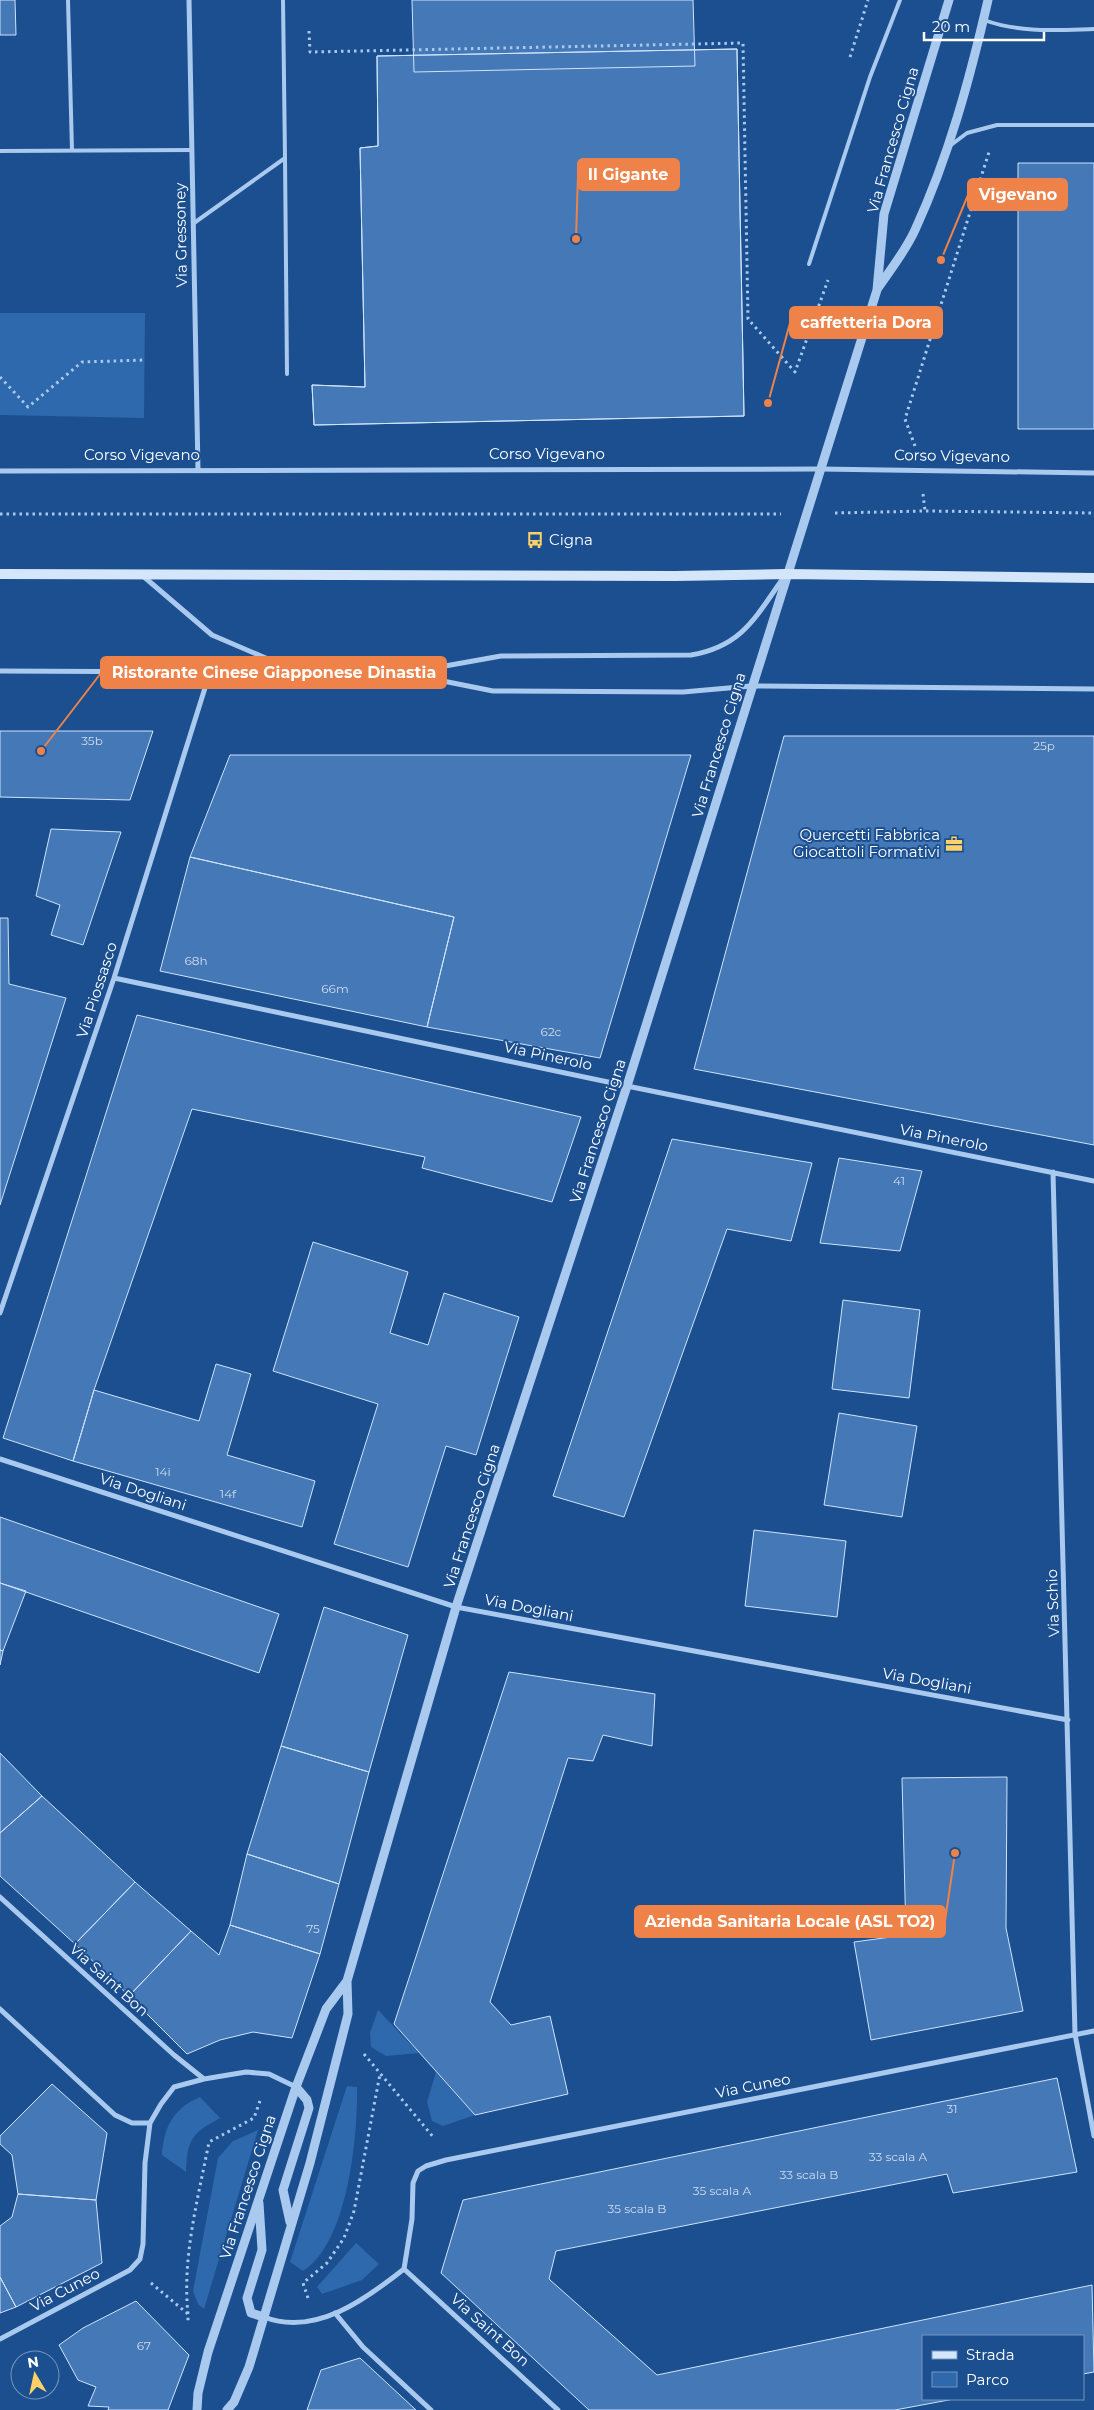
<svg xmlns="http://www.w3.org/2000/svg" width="1094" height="2410" font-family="Montserrat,sans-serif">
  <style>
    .green { fill: #2e69ad }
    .building { fill: #4478b7; stroke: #cfe3fa }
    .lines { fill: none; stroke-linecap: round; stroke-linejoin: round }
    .path { stroke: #a9c9ee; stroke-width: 3; stroke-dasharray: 2.5 4; stroke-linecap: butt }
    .service { stroke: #a9c9ee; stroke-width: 4 }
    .minor { stroke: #a9c9ee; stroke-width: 5 }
    .tertiary { stroke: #a9c9ee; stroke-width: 9 }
    .secondary { stroke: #d6e6fa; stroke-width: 10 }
    .labels { text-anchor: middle; stroke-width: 4; stroke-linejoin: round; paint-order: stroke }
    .number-label { font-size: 12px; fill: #d0dded }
    .street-label { font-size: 15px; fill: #fff; stroke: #1b4f8f }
    .poi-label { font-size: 15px; fill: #fff; stroke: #1b4f8f; text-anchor: start }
    .leader { fill: none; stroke: #ee8249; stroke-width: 2 }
    .callout-dot { fill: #ee8249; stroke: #1b4f8f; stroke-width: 2 }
    .callout { fill: #ee8249; stroke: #ee8249; stroke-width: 2 }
    .callout-label { font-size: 16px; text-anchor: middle; font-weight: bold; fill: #fff }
  </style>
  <rect width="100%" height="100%" fill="#1b4f8f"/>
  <path class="green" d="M 0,313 L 145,313 L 144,418 L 0,415 Z
    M 378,2010 L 419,2053 L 386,2056 L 371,2047 L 370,2033 Z
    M 436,2072 L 475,2115 L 443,2126 L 432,2121 L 427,2102 Z
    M 347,2086 L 357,2087 C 358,2136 348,2243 303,2271 L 290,2262 Z
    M 200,2097 L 220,2118 C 193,2133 187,2138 186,2172 L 162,2155 C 164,2126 173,2109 200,2097 Z
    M 258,2130 L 204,2309 L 198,2304 L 193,2291 L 218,2158 L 233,2141 Z
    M 356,2243 L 379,2264 L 362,2280 L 322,2294 L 317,2287 Z"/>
  <path class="building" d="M 0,0 L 15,0 L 16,35 L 0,35 Z
    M 412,0 L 693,0 L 695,66 L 414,72 Z
    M 737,49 L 744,416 L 314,425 L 312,385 L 365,387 L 360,148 L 378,146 L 377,56 Z
    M 737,49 L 744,416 L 314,425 L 312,385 L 365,387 L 360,148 L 378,146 L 377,56 Z
    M 1018,163 L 1094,163 L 1094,429 L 1018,429 Z
    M 0,731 L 153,731 L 130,800 L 0,797 Z
    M 784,736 L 1094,736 L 1094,1145 L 694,1069 Z
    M 230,755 L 691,755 L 600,1058 L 427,1027 L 454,917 L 190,857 Z
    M 51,829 L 121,832 L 83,945 L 51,935 L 60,905 L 36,896 Z
    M 190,857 L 454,917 L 427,1027 L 160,971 Z
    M 0,918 L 8,918 L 9,984 L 66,998 L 0,1205 Z
    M 137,1015 L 581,1117 L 552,1202 L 422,1168 L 425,1157 L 192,1109 L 94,1390 L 73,1461 L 3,1438 Z
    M 672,1139 L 812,1163 L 791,1241 L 727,1229 L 624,1517 L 553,1496 Z
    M 839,1158 L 922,1171 L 900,1251 L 820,1243 Z
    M 313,1242 L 408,1272 L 390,1333 L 428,1345 L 444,1293 L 519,1317 L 476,1455 L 446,1446 L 408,1567 L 334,1544 L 378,1404 L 273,1371 Z
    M 843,1300 L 920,1310 L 909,1398 L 832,1389 Z
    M 216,1364 L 251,1374 L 227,1455 L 315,1481 L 302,1527 L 73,1461 L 94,1390 L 199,1421 Z
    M 839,1413 L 917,1426 L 902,1517 L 824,1505 Z
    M 0,1517 L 279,1614 L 259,1673 L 0,1583 Z
    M 754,1530 L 846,1541 L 837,1617 L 745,1606 Z
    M 0,1583 L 26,1591 L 3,1651 L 0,1650 Z
    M 324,1607 L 408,1635 L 369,1772 L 281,1746 Z
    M 0,1650 L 3,1651 L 0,1665 Z
    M 509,1672 L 655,1694 L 652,1746 L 603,1735 L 593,1761 L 568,1758 L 490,2002 L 511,2025 L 550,2016 L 568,2094 L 475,2115 L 394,2024 Z
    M 281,1746 L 369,1772 L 339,1884 L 247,1854 Z
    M 0,1753 L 42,1796 L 0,1833 Z
    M 1007,1777 L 1006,1928 L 1023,2011 L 871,2040 L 854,1942 L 906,1935 L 902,1778 Z
    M 42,1796 L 135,1882 L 75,1944 L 0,1876 L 0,1833 Z
    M 247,1854 L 339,1884 L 320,1954 L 230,1925 Z
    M 135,1882 L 191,1931 L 129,1996 L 75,1944 Z
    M 230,1925 L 320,1954 L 292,2038 L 253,2032 L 220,2040 L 187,2054 L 129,1996 L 191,1931 L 219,1955 Z
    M 1057,2078 L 1077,2172 L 953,2193 L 947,2174 L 556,2251 L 549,2279 L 657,2375 L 1092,2285 L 1094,2372 L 1083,2374 L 1083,2336 L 923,2336 L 923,2399 L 954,2399 L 895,2410 L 589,2410 L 441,2273 L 463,2200 Z
    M 52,2084 L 107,2133 L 96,2200 L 18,2194 L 12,2155 L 0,2144 L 0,2136 Z
    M 18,2194 L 96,2200 L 102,2263 L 16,2307 L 0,2277 L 0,2226 L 12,2217 Z
    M 0,2277 L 16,2307 L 0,2313 Z
    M 136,2301 L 189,2355 L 168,2410 L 108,2410 L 109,2407 L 88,2406 L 96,2387 L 78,2380 L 59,2345 L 83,2328 Z
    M 360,2358 L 416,2410 L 307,2410 L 321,2370 Z"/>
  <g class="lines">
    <path class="path" d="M 309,31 L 310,52 L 743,43 L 748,319 L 795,372 L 828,280
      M 850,57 L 868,0
      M 0,377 L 28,407 L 82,362 L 146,360
      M 915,446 L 905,419 L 989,152
      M 923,494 L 925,511
      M 835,513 L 925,511 L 1094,513
      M 0,514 L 781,514
      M 364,2054 L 434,2138
      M 151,2283 L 188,2314 L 188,2324
      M 308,2298 L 303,2283 L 327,2263 L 344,2238 L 354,2211 L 380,2074
      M 188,2314 C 182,2257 198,2199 209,2142 L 254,2118 L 261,2098"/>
    <path class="service" d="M 68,0 L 72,150
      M 984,20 C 1019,33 1057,30 1094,29
      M 951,145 L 967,133 L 997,125 L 1094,125
      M 0,151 L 192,150
      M 285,158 L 287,374
      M 194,223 L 285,158 L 283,0
      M 809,264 L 870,77 L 900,0"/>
    <path class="minor" d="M 189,0 L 198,470
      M 0,471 L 820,469 L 1094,473
      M 143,576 L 212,635 L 268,659 L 304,669
      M 0,671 L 403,673 L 493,691 L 683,692 L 751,686 L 1094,689
      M 406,673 L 501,656 L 691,655 C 743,646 756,616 784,577
      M 114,978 L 627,1086 L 1094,1181
      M 1053,1172 L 1075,2034 L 1094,2136
      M 0,1313 L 114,978 L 210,672
      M 0,1459 L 456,1607 L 1068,1720
      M 0,1897 L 174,2055 L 204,2079
      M 0,2009 L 115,2115 L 132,2123 L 150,2123
      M 404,2269 L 558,2410
      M 335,2313 L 363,2347 L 431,2410
      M 264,2317 C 315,2337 366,2299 404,2269 L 412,2219 L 413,2183 L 418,2171 L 426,2166 L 446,2160 L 1094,2031
      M 0,2339 L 130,2270 L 140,2259 L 143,2244 L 145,2163 L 150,2123 L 161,2104 L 174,2087 L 204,2079 L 246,2072 L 269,2074 L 296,2087"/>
    <path class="tertiary" d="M 878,288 C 891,269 906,250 915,230 C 949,156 970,78 988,0
      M 259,2203 L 262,2250 L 247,2298 L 251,2313 L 264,2317
      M 290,2222 L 283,2190 L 309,2108 L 307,2100 L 296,2087
      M 197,2410 L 198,2393 L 208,2352 L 296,2087 L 326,2009 L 347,1981
      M 227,2410 L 234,2402 L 249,2367 L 310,2163 L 348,2014 L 347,1981 L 456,1607 L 627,1086 L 877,290 L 884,214 L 949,0"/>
    <path class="secondary" d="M 0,574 L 675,576 L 786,574 L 1094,578"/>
  </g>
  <defs>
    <g id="bus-bare" transform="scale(1.35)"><path d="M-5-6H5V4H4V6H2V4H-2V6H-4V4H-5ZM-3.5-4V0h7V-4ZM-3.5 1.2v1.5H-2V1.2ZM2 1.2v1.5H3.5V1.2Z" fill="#ffd166" stroke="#1b4f8f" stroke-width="2.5" paint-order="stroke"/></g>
    <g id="office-bare" transform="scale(1.35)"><path d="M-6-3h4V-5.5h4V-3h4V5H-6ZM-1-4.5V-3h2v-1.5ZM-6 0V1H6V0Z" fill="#ffd166" stroke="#1b4f8f" stroke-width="2.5" paint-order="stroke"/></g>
  </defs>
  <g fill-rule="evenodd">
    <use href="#bus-bare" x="535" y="540"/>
    <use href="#office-bare" x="954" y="844"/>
  </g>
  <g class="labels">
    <g class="number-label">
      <text x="92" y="745">35b</text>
      <text x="1044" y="750">25p</text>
      <text x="196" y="965">68h</text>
      <text x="335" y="993">66m</text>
      <text x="551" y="1036">62c</text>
      <text x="899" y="1185">41</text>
      <text x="163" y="1476">14i</text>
      <text x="228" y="1498">14f</text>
      <text x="313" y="1933">75</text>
      <text x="952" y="2113">31</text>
      <text x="898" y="2161">33 scala A</text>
      <text x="809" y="2179">33 scala B</text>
      <text x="722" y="2195">35 scala A</text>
      <text x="637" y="2213">35 scala B</text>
      <text x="144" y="2350">67</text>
    </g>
    <g class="street-label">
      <text transform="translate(893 140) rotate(-74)" y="5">Via Francesco Cigna</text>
      <text transform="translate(181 235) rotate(-91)" y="5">Via Gressoney</text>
      <text x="547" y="459">Corso Vigevano</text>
      <text x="142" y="460">Corso Vigevano</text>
      <text transform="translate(952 456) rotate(1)" y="5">Corso Vigevano</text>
      <text transform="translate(719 745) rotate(-73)" y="5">Via Francesco Cigna</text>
      <text transform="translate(97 990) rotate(-72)" y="5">Via Piossasco</text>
      <text transform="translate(548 1056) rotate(12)" y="5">Via Pinerolo</text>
      <text transform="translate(598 1131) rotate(-72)" y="5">Via Francesco Cigna</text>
      <text transform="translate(944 1138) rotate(11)" y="5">Via Pinerolo</text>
      <text transform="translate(143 1492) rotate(18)" y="5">Via Dogliani</text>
      <text transform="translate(472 1516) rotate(-72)" y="5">Via Francesco Cigna</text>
      <text transform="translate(1053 1603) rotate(-92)" y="5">Via Schio</text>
      <text transform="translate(529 1608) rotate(11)" y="5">Via Dogliani</text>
      <text transform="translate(927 1681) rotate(10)" y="5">Via Dogliani</text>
      <text transform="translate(109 1980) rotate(42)" y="5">Via Saint Bon</text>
      <text transform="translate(753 2086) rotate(-11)" y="5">Via Cuneo</text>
      <text transform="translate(248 2187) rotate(-72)" y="5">Via Francesco Cigna</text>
      <text transform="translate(65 2290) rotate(-28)" y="5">Via Cuneo</text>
      <text transform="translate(490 2330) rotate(42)" y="5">Via Saint Bon</text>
    </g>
    <g class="poi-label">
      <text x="549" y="545">Cigna</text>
      <text x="940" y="840" text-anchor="end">Quercetti Fabbrica<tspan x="940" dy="17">Giocattoli Formativi</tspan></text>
    </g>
  </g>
  <path class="leader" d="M576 239L578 174M941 260L968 195M768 403L790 323M41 751L101 673M955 1853L945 1921"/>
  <g class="callout-dot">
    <circle cx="576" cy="239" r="5"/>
    <circle cx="941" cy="260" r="5"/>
    <circle cx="768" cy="403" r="5"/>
    <circle cx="41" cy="751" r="5"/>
    <circle cx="955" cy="1853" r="5"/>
  </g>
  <g class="callout">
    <rect x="578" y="159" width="101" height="31" rx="5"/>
    <rect x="968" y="179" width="99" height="31" rx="5"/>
    <rect x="790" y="307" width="152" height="31" rx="5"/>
    <rect x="101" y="657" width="345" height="31" rx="5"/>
    <rect x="635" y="1906" width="310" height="31" rx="5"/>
  </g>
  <g class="callout-label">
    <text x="628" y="180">Il Gigante</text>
    <text x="1018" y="200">Vigevano</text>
    <text x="866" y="328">caffetteria Dora</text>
    <text x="274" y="678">Ristorante Cinese Giapponese Dinastia</text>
    <text x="790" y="1927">Azienda Sanitaria Locale (ASL TO2)</text>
  </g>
  <rect x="922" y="2335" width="162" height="65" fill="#1b4f8f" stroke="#7695bc"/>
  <rect x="932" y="2351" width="25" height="8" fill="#d6e6fa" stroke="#7695bc"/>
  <text x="966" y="2360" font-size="15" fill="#ffffff">Strada</text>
  <rect x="932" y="2372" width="25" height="15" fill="#2e69ad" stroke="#7695bc"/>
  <text x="966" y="2385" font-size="15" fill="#ffffff">Parco</text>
  <g transform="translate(35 2375) rotate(351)"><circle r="24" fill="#1b4f8f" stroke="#7695bc"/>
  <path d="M0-4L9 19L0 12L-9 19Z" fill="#ffd166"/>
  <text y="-8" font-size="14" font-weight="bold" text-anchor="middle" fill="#ffffff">N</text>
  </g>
  <path d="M924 32v8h120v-8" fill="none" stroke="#ffffff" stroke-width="2.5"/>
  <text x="932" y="32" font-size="15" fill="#ffffff" stroke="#1b4f8f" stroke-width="4" paint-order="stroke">20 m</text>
</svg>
